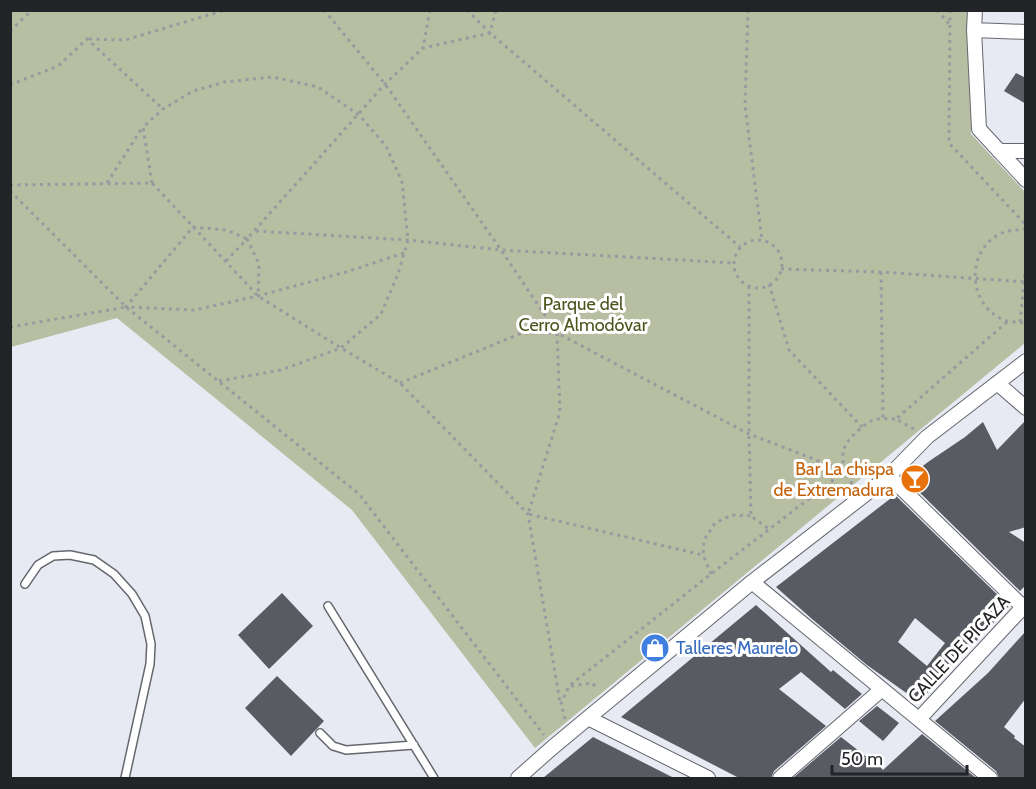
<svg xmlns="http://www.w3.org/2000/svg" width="1036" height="789" font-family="Cabin,sans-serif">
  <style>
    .green { fill: #b8bea2 }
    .building { fill: #585b62; fill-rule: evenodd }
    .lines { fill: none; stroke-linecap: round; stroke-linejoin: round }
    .service-casing { stroke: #65676e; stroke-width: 10 }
    .minor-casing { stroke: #65676e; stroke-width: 16 }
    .path { stroke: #989aa0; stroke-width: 3; stroke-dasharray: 3 4.5; stroke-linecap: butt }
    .service { stroke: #fff; stroke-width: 7 }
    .minor { stroke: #fff; stroke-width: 14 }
    .labels { text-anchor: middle; stroke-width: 6; stroke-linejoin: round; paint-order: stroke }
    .park-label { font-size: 18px; fill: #4c551e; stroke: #fff }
    .food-label { font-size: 18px; fill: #c56008; stroke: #fff; text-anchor: end }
    .shop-label { font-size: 18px; fill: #366cbe; stroke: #fff; text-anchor: start }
    .street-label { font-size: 18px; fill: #232427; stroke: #fff }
  </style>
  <rect width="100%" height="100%" fill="#e7eaf2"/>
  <path class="green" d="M 11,11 L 970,11 L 971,134 L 1025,192 L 1025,343 L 535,748 L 352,510 L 117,318 L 11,347 Z"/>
  <path class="building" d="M 1016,73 L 1026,78 L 1026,104 L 1004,91 Z
    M 1026,420 L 1026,527 L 1009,532 L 1026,543 L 1026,585 L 1020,591 L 906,479 L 928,462 L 965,437 L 983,422 L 997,450 Z
    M 895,495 L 1009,606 L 919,702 L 867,665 L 812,619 L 776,587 ZM 915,618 L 945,643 L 927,666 L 898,642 Z
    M 282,593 L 313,626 L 269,669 L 238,635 Z
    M 756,605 L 831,672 L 833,670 L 862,694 L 845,709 L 801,672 L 779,689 L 826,726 L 774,771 L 771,778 L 739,778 L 621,717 Z
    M 1026,631 L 1026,698 L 1004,727 L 1015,736 L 1014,738 L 1026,747 L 1026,778 L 999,778 L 996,771 L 935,721 L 988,673 Z
    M 277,676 L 324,721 L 291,756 L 245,708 Z
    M 877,706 L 899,723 L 883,741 L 859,721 Z
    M 922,734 L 976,778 L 793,778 L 841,737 L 868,758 L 870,756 L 883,770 Z
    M 593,737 L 674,778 L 543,778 Z"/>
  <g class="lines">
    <g class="service-casing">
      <path id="service" d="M 25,584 L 38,565 L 53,556 L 70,555 L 94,560 L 114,574 L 132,594 L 145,616 L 151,644 L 150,664 L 125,778
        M 328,606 L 434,778
        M 320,733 L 333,746 L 346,750 L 414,745"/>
    </g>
    <g class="minor-casing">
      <path id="minor" d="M 975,10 L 974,30 L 979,129 L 1026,180
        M 974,30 L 1026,32
        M 999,151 L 1026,151
        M 997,383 L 1026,408
        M 889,476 L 1026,610
        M 752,582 L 990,778
        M 588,718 L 708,778
        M 919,719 L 1026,604
        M 518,778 L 553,747 L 752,582 L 889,476 L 927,437 L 1026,361
        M 780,778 L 881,690"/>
    </g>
    <path class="path" d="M 324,10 L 385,84 L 501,250 L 557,333 L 522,333 L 400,383
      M 430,10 L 423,48 L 490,33 L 496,10
      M 467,10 L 490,33 L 740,247
      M 748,10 L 745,105 L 762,240
      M 937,10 L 950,25
      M 950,10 L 949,143 L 1026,225
      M 10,31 L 32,10
      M 89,39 L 125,40 L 225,10
      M 10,85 L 58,66 L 87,39 L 163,109
      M 107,183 L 142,128
      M 152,183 L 143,127 L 163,109 L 193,91 L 225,82 L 273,77 L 318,87 L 359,115 L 386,146 L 402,182 L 408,240 L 398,274 L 381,314 L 341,348 L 281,370 L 219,381
      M 10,185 L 152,183 L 258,296 L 341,348 L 400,383 L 528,514 L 560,702
      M 10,191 L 126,307 L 359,494 L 544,735
      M 1026,229 C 1016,230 1007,230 998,235 C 964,254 969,309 1007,321 C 1013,322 1020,322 1026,323
      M 256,231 L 408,240 L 501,250 L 734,263
      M734 264a24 24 0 1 1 48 0a24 24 0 1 1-48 0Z
      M 404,253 L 346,272 L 258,296 L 194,310 L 126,307 L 193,227 L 227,230 L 247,239 L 385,84 L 423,48
      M 226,261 L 247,239 L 259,264 L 258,296
      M 781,269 L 881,272 L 1026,282
      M 881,272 L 883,419
      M 769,284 L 789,350 L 862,427
      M 749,286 L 749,434 L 751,516 L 769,529
      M 1020,322 L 1026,263
      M 10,327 L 126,307
      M 914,429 L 896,419 L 1008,321
      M 852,484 C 839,460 838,447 860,429 C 865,425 871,420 877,419 C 883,418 890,419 896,419
      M 711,574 L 703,555 L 704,540 L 715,523 L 732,515 L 751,516
      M 571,686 L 592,683 L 598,689
      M 565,719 L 561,704 L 569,686 L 711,574 L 845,471 L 749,434 L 557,333 L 560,412 L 528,514 L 703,555"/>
    <use href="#service" class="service"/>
    <use href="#minor" class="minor"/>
  </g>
  <defs>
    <g id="bar-disc" transform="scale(1.5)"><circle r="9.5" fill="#e8710a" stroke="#fff"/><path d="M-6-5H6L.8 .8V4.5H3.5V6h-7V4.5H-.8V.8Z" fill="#fff"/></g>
    <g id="shop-disc" transform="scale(1.5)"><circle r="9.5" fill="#3f7fe0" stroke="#fff"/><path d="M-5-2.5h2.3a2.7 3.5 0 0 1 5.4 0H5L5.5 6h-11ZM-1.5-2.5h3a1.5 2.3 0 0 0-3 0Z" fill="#fff"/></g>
  </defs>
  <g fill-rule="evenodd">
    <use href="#bar-disc" x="915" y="479"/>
    <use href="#shop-disc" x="655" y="648"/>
  </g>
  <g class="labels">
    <g class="park-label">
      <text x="583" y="310">Parque del<tspan x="583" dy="21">Cerro Almodóvar</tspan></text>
    </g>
    <g class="food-label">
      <text x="894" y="475">Bar La chispa<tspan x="894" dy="21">de Extremadura</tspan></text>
    </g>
    <g class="shop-label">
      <text x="676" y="654">Talleres Maurelo</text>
    </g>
    <g class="street-label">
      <text transform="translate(959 649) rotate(-47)" y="6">CALLE DE PICAZA</text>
    </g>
  </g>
  <rect width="1036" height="789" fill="none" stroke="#232427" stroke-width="24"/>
  <path d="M832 765v9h135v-9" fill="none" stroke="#232427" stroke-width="3"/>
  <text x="841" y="765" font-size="18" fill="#232427" stroke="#ffffff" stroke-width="4.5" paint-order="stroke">50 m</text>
</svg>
